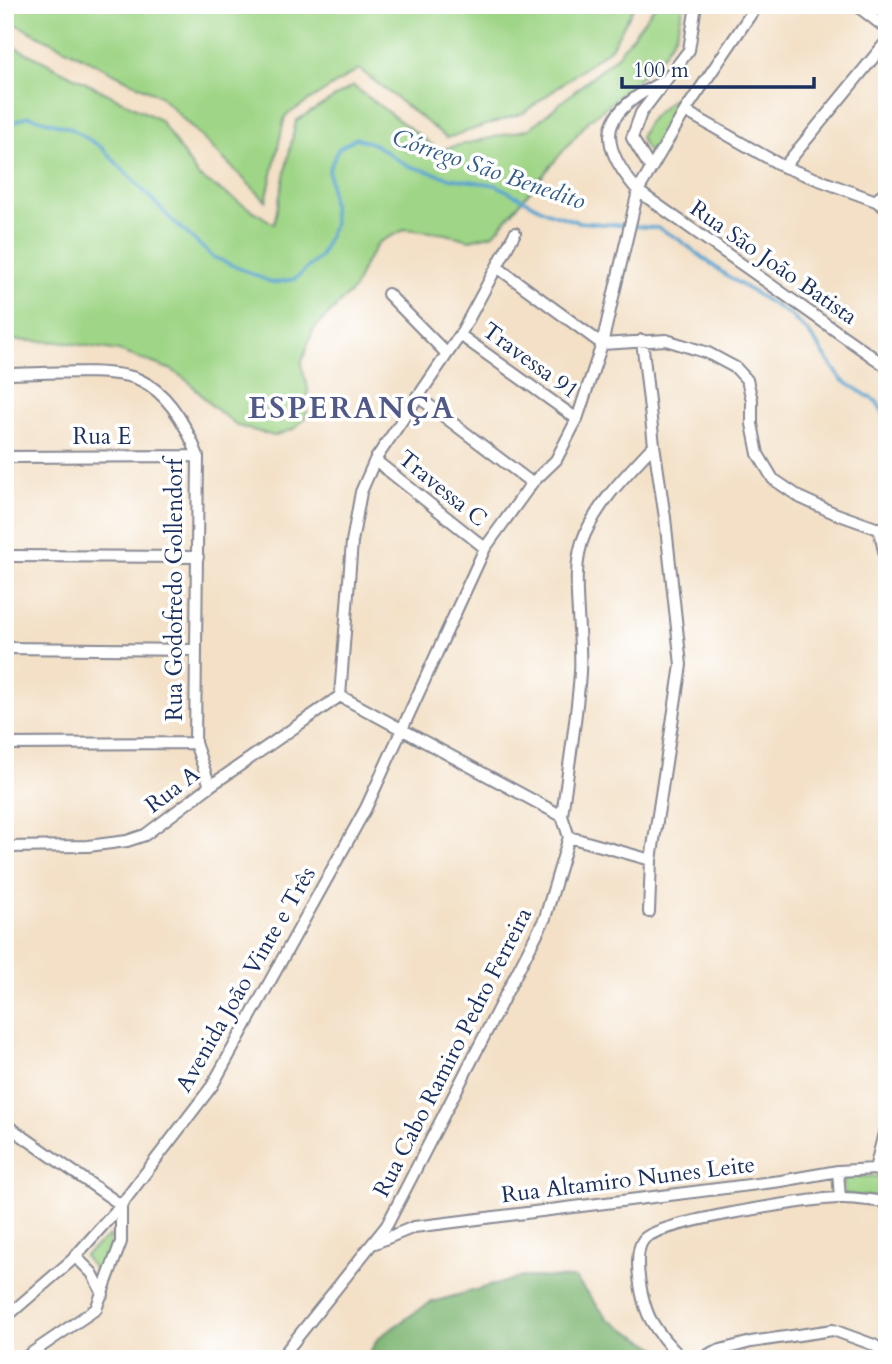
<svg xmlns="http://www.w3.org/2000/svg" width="892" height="1364" font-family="Cardo,serif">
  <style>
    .green { fill: #9fd586; stroke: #5d8272; stroke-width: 2 }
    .forest { fill: #7fb673; stroke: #4d7268; stroke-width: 2 }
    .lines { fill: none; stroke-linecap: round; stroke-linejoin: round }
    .stream { stroke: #54a2ce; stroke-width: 3.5 }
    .street-casing { stroke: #878892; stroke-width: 14 }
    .street { stroke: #fff; stroke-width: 10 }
    .labels { text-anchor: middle; stroke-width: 7; stroke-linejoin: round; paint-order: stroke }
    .street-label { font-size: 23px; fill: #1b2f5e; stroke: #fff }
    .water-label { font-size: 24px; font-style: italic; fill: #325d8b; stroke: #fff }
    .district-label { font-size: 30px; font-weight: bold; letter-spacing: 2px; fill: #515989; stroke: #fff }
  </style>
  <rect width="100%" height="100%" fill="#fff"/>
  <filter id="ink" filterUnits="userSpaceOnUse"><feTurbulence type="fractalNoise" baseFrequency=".0143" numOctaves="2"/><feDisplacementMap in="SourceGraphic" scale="14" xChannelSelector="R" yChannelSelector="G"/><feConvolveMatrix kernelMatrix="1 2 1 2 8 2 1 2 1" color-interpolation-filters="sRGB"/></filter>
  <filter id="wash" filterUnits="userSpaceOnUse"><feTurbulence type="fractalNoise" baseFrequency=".00686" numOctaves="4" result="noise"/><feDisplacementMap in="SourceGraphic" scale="28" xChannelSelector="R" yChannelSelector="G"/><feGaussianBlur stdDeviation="1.57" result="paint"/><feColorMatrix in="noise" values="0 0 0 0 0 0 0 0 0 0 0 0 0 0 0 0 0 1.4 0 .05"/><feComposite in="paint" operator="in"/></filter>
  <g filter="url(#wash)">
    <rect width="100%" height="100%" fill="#f3e0c6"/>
    <path class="green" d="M 5,5 L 635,5 L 611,48 L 523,113 L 447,138 L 359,69 L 285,116 L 266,201 L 160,96 L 5,19 Z
      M 656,5 L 684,5 L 676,34 L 662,56 L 614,101 L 589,120 L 494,234 L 470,240 L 446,234 L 406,229 L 379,242 L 364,265 L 354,289 L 313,330 L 301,364 L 308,389 L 306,417 L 294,429 L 274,436 L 238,426 L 211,405 L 189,382 L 172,370 L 119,351 L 62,342 L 5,340 L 5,42 L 160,120 L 198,176 L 274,224 L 296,121 L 353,86 L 439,150 L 529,129 L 616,57 Z
      M 679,94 L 685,100 L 651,157 L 640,138 C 647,118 663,107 679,94 Z
      M 886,1176 L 887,1199 L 844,1194 L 843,1177 Z
      M 110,1235 L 109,1254 L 103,1280 L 84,1256 Z"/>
    <path class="forest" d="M 522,1277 L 575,1278 L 608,1319 L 659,1349 L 665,1359 L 366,1359 L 378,1338 L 429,1303 Z"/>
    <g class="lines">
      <path class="stream" d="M 5,126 L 28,116 L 70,128 L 101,147 L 171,219 L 213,257 L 273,283 L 295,279 L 320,257 L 334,224 L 329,170 L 338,149 L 356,138 L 374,144 L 406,165 L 450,178 L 496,185 L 547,212 L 578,222 L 658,228 L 677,238 L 727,276 L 790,315 L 809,333 L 842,380 L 877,402 L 887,419"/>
    </g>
  </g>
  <g filter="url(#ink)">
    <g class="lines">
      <g class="street-casing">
        <path id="street" d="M 856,5 L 887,29
          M 666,80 C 605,110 591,136 638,191 L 887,367
          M 685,111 L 784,167 L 876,201 L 887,209
          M 784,167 L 887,41
          M 651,169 L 632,138 L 641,113 L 689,50 L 696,5
          M 876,201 L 887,189
          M 497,267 L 602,344 L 666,340 L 708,353 L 736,368 L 747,380 L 752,400 L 752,424 L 758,454 L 773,479 L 801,498 L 834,513 L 887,532
          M 388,294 L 447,354
          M 460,335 L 577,419
          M 5,374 C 40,374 111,367 140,380 C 170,394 187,427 198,456 L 195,743 L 210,786
          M 417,396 L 532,483
          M 5,457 L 198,456
          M 375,460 L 485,548
          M 879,528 L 887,565
          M 5,556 L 198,557
          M 5,648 L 196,650
          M 340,696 L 352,542 L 361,492 L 375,460 L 460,335 L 515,233
          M 5,744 L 195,743
          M 562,816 C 568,768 577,720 580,672 C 583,632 568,571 585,534 C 601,499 628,473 654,445
          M 569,837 L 651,860 L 681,665 L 665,518 L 654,445 L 642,340
          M 5,847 L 88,846 L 127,841 L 145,835 L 210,786 L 340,696
          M 649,912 L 651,860
          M 5,1124 L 121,1205 L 121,1242 L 96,1309 L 23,1359
          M 875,1169 L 887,1121
          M 875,1169 L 887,1177
          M 838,1171 L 840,1198
          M 375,1243 L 414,1227 L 781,1181 L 838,1171 L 875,1169 L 887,1161
          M 75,1256 L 92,1273 L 103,1294
          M 5,1318 L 72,1260 L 121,1205 L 212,1086 L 366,808 L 485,548 L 532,483 L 556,460 L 577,419 L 602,344 L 638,191 L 685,111 L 757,5
          M 280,1359 L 387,1225 L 545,918 L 569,837 L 562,816 L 340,696
          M 683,1359 C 670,1347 660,1336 652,1322 C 642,1306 631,1254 644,1239 C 661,1221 809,1199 838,1198 C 854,1197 871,1201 887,1202
          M 702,1359 L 713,1352 L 751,1342 L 833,1330 L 874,1345 L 887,1355"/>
      </g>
      <use href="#street" class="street"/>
    </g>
  </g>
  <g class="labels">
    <g class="street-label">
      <text transform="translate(774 262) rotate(35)" y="8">Rua São João Batista</text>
      <text transform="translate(531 360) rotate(36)" y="8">Travessa 91</text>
      <text x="102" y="444">Rua E</text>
      <text transform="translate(443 488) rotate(39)" y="8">Travessa C</text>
      <text transform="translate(174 590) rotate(-90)" y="8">Rua Godofredo Gollendorf</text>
      <text transform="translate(172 789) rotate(-37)" y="8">Rua A</text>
      <text transform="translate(245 979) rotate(-60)" y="8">Avenida João Vinte e Três</text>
      <text transform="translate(452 1052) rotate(-63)" y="8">Rua Cabo Ramiro Pedro Ferreira</text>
      <text transform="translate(628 1179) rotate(-7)" y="8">Rua Altamiro Nunes Leite</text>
    </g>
    <g class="water-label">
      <text transform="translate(489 169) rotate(19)" y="8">Córrego São Benedito</text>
    </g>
    <g class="district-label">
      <text x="352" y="418">ESPERANÇA</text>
    </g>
  </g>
  <rect width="892" height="1364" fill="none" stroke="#fff" stroke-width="28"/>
  <path d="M622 77v10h192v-10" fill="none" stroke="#1b2f5e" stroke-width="3.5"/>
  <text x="633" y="77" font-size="21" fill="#1b2f5e" stroke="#ffffff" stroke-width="5" paint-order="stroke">100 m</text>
</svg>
